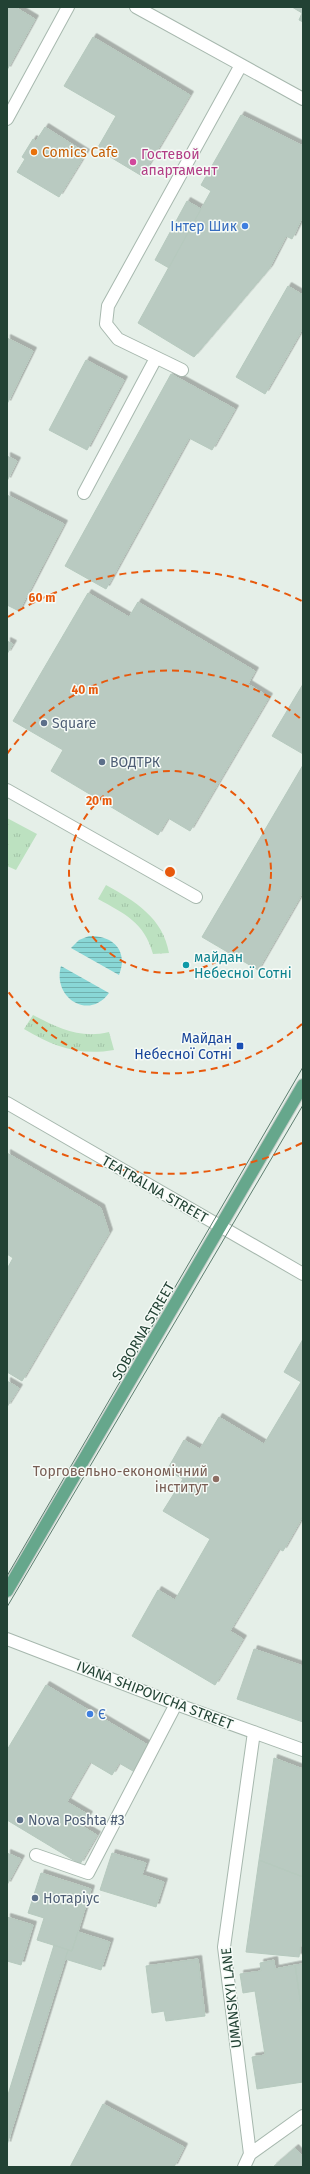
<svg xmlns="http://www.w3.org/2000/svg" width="310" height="2174" font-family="'Fira Sans',sans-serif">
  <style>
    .grass { fill: url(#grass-tufts) }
    .water { fill: url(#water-rules) }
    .building { fill: #b9cac1; stroke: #b6c9be; filter: url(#shadow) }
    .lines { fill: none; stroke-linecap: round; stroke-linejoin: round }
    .minor-casing { stroke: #a7b8ae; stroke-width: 14 }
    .major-casing { stroke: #c1cac6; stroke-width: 14 }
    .minor { stroke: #fff; stroke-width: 12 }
    .major { stroke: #66a78c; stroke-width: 12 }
    .tram { stroke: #5d7d6f; stroke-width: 1 }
    .ring { fill: none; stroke: #e8590c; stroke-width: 2; stroke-dasharray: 7 5 }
    .food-dot { fill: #e8710a; stroke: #f6fbf7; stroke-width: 1.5 }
    .hotel-dot { fill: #d1479c; stroke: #f6fbf7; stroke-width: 1.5 }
    .shop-dot { fill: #3f7fe0; stroke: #f6fbf7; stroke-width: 1.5 }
    .service-dot { fill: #5c6f8a; stroke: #f6fbf7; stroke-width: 1.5 }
    .culture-dot { fill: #0f9aa8; stroke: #f6fbf7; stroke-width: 1.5 }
    .transit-dot { fill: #1a4fb4; stroke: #f6fbf7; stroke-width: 1.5 }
    .education-dot { fill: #8d6e63; stroke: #f6fbf7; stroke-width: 1.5 }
    .labels { text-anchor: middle; stroke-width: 3; stroke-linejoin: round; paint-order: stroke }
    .food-label { font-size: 14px; fill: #c56008; stroke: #f6fbf7; text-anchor: start }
    .hotel-label { font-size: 14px; fill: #b23c85; stroke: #f6fbf7; text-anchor: start }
    .shop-label { font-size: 14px; fill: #366cbe; stroke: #f6fbf7; text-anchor: end }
    .service-label { font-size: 14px; fill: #4e5e75; stroke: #f6fbf7; text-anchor: start }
    .culture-label { font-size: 14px; fill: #0d838f; stroke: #f6fbf7; text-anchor: start }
    .transit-label { font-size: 14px; fill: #164399; stroke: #f6fbf7; text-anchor: end }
    .street-label { font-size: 14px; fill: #224234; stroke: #f6fbf7 }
    .education-label { font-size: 14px; fill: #785e54; stroke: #f6fbf7; text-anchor: end }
    .centre { fill: #e8590c; stroke: #f6fbf7; stroke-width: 2 }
    .ring-label { font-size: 12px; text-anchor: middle; font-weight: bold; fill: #e8590c; stroke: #f6fbf7; stroke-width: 3; stroke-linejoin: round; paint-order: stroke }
  </style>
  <defs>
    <pattern id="grass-tufts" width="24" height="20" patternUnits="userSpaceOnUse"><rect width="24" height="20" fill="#bce1c0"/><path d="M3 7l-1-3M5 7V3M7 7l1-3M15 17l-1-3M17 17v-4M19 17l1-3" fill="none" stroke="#a1c2a6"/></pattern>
    <pattern id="water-rules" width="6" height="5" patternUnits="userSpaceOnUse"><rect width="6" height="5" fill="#89d7d6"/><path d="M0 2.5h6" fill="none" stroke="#70b0ae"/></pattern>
    <filter id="shadow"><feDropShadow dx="3.5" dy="-3.5" stdDeviation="0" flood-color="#0004"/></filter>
  </defs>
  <rect width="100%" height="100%" fill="#e5efe8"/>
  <path class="grass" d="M 7,818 L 37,834 L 16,870 L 7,866 Z
    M 106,885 C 135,901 163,918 169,953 L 153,954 C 144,922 125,914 98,899 Z
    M 33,1015 C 58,1028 80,1039 109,1032 L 114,1050 C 79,1056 54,1047 24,1029 Z"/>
  <path class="water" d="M 89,936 C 112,935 129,950 119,975 L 71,948 L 79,940 Z
    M 61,966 L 109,993 C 89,1021 52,998 61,966 Z"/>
  <path class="building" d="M 7,7 L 15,7 L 35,19 L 7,70 Z
    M 292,7 L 303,7 L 303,22 L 299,20 L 302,13 Z
    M 93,37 L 190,95 L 142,176 L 97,149 L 116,116 L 64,86 Z
    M 241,115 L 303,146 L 303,216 L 292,239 L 286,236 L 269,269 L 194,357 L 138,323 L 211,191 L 201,185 Z
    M 45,127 L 86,153 L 59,197 L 17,172 L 25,159 L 22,157 L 33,139 L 36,141 Z
    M 187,201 L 201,209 L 169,268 L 155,260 Z
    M 288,286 L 303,295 L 303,328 L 265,394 L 236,377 Z
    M 7,338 L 33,351 L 7,404 Z
    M 86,360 L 124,380 L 87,450 L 49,430 Z
    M 171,374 L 235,409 L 212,450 L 189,438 L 106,589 L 65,566 Z
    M 7,456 L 17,461 L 7,481 Z
    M 7,495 L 64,524 L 19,611 L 7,605 Z
    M 88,593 L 129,617 L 138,602 L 255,671 L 248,684 L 269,697 L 190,831 L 168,818 L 158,835 L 51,771 L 63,750 L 13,721 Z
    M 7,641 L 13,644 L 7,654 Z
    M 303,684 L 303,754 L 272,736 Z
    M 303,765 L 303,892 L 258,970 L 202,937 Z
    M 7,1153 L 101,1208 L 109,1233 L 22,1381 L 7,1372 L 7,1269 L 13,1258 L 7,1254 Z
    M 303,1339 L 303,1516 L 283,1551 L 279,1549 L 230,1631 L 243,1639 L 215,1685 L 132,1636 L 158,1590 L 175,1600 L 210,1539 L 163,1511 L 183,1479 L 167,1470 L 184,1440 L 200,1449 L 219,1417 L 264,1444 L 301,1382 L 284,1372 Z
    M 7,1381 L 19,1388 L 7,1407 Z
    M 254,1649 L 303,1666 L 303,1722 L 237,1699 Z
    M 46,1685 L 148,1745 L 133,1771 L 119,1763 L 112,1775 L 90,1762 L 67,1802 L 89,1815 L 82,1826 L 97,1835 L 80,1864 L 7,1820 L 7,1750 Z
    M 274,1758 L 303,1769 L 303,1877 L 259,1860 Z
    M 7,1853 L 21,1859 L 7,1885 Z
    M 112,1853 L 146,1863 L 142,1875 L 164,1882 L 156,1907 L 100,1890 Z
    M 259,1860 L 303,1877 L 303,1930 L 299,1957 L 246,1952 Z
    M 41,1873 L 91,1889 L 72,1951 L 37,1940 L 44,1918 L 28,1913 Z
    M 7,1917 L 33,1925 L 21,1965 L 7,1961 Z
    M 78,1932 L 110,1942 L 101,1970 L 65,1959 L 68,1950 L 72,1951 Z
    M 54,1945 L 68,1950 L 7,2145 L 7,2098 Z
    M 198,1959 L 205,2016 L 166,2021 L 164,2011 L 152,2013 L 146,1966 Z
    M 274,1960 L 275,1969 L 295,1965 L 303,2019 L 303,2082 L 257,2089 L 252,2057 L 265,2055 L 255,1991 L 243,1993 L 240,1974 L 261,1971 L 260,1963 Z
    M 303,1964 L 303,2019 L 295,1965 Z
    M 103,2104 L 184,2147 L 174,2167 L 70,2167 Z
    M 295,2148 L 303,2157 L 303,2167 L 273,2167 Z"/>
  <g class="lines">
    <g class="minor-casing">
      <path id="minor" d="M 136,7 L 303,99
        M 7,119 L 68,7
        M 182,370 L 118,339 L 106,324 L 108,306 L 241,65
        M 84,493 L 156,358
        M 7,790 L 196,897
        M 7,1103 L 303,1274
        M 7,1639 L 176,1704 L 303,1750
        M 36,1855 L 88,1873 L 176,1704
        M 250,2154 L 303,2116
        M 244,2167 L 250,2154 L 224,1947 L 254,1732"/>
    </g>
    <g class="major-casing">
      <path id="major" d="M 7,1591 L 303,1085"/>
    </g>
    <use href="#minor" class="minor"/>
    <use href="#major" class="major"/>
    <path class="tram" d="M 7,1576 L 303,1067
      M 7,1607 L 303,1105"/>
  </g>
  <g class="ring">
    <circle cx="170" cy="872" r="101"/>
    <path d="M302 1024A201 201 0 0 1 7 990M7 754A201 201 0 0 1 302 720"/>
    <path d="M302 1143A302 302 0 0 1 8 1127M8 617A302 302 0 0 1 302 601"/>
  </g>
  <circle class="food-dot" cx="34" cy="152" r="4"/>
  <circle class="hotel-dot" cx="133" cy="162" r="4"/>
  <g class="shop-dot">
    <circle cx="245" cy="226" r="4"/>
    <circle cx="90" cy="1714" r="4"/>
  </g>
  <g class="service-dot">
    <circle cx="44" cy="723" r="4"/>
    <circle cx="102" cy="762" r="4"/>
    <circle cx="20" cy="1820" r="4"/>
    <circle cx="35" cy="1898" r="4"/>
  </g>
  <circle class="culture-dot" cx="186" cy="965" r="4"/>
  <rect class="transit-dot" x="236" y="1042" width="8" height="8" rx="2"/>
  <circle class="education-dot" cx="216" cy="1479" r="4"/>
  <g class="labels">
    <g class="food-label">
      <text x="42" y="157">Comics Cafe</text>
    </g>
    <g class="hotel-label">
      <text x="141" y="159">Гостевой<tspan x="141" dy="16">апартамент</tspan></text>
    </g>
    <g class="shop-label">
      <text x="237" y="231">Інтер Шик</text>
      <text x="98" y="1719" text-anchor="start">Є</text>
    </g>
    <g class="service-label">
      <text x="52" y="728">Square</text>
      <text x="110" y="767">ВОДТРК</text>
      <text x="28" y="1825">Nova Poshta #3</text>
      <text x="43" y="1903">Нотаріус</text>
    </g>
    <g class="culture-label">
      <text x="194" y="962">майдан<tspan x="194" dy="16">Небесної Сотні</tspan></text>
    </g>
    <g class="transit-label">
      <text x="232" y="1043">Майдан<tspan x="232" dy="16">Небесної Сотні</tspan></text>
    </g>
    <g class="street-label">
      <text transform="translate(155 1189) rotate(30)" y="5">TEATRALNA STREET</text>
      <text transform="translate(143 1331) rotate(-60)" y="5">SOBORNA STREET</text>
      <text transform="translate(155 1695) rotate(21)" y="5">IVANA SHIPOVICHA STREET</text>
      <text transform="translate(231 1998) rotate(-96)" y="5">UMANSKYI LANE</text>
    </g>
    <g class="education-label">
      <text x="208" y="1476">Торговельно-економічний<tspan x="208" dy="16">інститут</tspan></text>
    </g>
  </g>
  <circle cx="170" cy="872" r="6" class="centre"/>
  <g class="ring-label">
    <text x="42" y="602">60 m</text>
    <text x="85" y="694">40 m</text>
    <text x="99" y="805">20 m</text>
  </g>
  <rect width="310" height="2174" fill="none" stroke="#224234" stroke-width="16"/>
</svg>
